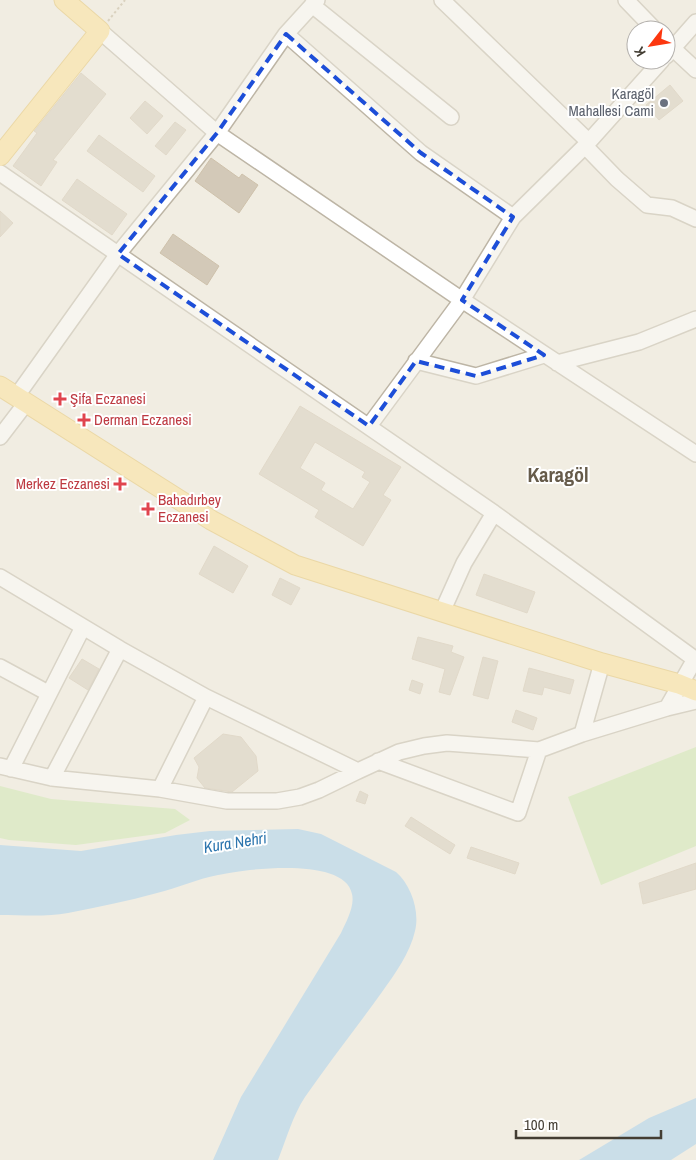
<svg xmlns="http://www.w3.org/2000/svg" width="696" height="1160" font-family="'Archivo Narrow',sans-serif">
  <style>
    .green { fill: #cae7aa }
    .water { fill: #9cccf0 }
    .building { fill: #d3c9b8; stroke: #cec1ab; fill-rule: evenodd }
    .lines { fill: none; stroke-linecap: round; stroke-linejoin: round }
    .minor-casing { stroke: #bdb5a5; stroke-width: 18 }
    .major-casing { stroke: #e4be5e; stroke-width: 21 }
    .path { stroke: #bfb196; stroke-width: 2; stroke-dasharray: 2.5 2.5; stroke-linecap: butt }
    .minor { stroke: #fff; stroke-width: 15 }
    .major { stroke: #ffe18e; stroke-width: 19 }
    .marked { fill: none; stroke: #1d4ed8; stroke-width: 4; stroke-dasharray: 10 6; stroke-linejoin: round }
    .worship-dot { fill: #6b7280; stroke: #fff; stroke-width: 2 }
    .health-dot { fill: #e0444e; stroke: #fff; stroke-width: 2 }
    .labels { text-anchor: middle; stroke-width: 4; stroke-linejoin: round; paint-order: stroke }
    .worship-label { font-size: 15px; fill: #5b616d; stroke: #fff; text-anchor: end }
    .health-label { font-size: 15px; fill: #be3a42; stroke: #fff; text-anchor: start }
    .water-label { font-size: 16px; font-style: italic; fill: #2c75ae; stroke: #fff }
    .district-label { font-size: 20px; font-weight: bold; fill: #665b4a; stroke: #fff }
  </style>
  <rect width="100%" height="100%" fill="#f1ede2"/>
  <path class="green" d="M 696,747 L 696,846 L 601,885 L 568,797 Z
    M 0,786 L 51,799 L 175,809 L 190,820 L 165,833 L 76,845 L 9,840 L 0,838 Z"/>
  <path class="water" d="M 298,829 L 321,834 L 396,872 C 411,885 420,911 415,931 C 410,953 395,974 382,992 C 357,1027 330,1061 305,1097 C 293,1115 286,1140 278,1160 L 213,1160 L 241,1097 L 341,933 C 346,922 355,906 352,894 C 345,856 245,869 218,875 C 197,879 177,888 157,893 C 128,901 98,907 68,913 C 46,917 22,915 0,915 L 0,845 L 81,851 L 176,835 L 210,831 Z
    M 696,1098 L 696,1144 L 671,1160 L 579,1160 L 649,1118 Z"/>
  <path class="building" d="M 81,73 L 106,94 L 53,160 L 57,162 L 41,186 L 13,166 L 37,133 L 34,131 Z
    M 670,85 L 683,101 L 659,120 L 646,105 Z
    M 145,101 L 163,116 L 147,134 L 130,118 Z
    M 175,122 L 186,130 L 166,155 L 155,146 Z
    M 99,135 L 155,176 L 143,192 L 87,151 Z
    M 211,158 L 239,178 L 242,174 L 258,185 L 239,213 L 195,181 Z
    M 77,179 L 127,214 L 112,235 L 62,200 Z
    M 0,211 L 13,223 L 0,237 Z
    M 173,234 L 219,266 L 207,285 L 160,253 Z
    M 300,406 L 401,467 L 383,495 L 391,500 L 363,546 L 315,517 L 319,510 L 259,474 ZM 315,442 L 365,472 L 362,477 L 370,482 L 353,509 L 321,490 L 325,483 L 300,468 Z
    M 214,546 L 248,566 L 233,593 L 199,574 Z
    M 484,574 L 535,592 L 527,613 L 476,595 Z
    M 280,578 L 300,588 L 291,605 L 272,595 Z
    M 418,637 L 453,646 L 451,652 L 464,657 L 450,695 L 439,692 L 445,669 L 412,659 Z
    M 483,657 L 498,661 L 488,699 L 473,695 Z
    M 82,659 L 99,669 L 88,690 L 69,678 Z
    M 529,668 L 574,680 L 570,694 L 544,687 L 542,695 L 523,691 Z
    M 412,680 L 423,684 L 420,694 L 409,690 Z
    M 516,710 L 537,718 L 533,730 L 512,722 Z
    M 223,734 L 241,737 L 256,756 L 258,771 L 232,792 L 205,788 L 197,778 L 199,767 L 194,758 Z
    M 360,791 L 368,795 L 365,804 L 356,801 Z
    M 411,817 L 455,845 L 450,854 L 405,826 Z
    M 471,847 L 519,863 L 515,874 L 467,858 Z
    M 696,863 L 696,889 L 643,904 L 639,883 Z"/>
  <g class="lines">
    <g class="minor-casing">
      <path id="minor" d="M 442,0 L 588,141
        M 626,0 L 655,30
        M 312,5 L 451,117
        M 100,31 L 217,133 L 462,300 L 696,454
        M 286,34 L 421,153 L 513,217
        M 666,42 L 696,70
        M 666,56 L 696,22
        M 585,146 L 617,179 L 647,205 L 672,208 L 696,219
        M 0,173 L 494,513 L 696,660
        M 416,361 L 476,376 L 544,355
        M 557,363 L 639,342 L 696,319
        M 16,397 L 118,254 L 217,133 L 286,34 L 317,0
        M 369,426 L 462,300 L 513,217 L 585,146 L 662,60
        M 0,437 L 26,403
        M 0,577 L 120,649 L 206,697 L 358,771 L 399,752 L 424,746 L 447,743 L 539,750 L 582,734 L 667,708 L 696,701
        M 442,612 L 464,563 L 494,513
        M 0,667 L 48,693
        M 667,708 L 695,659
        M 582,734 L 602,663
        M 378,761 L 518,813 L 539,750
        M 0,766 L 52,778 L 160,789 L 227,801 L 277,801 L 300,797 L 319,790 L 358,771
        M 11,769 L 83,627
        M 52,778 L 120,649
        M 160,789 L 206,697"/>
    </g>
    <g class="major-casing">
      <path id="major" d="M 0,156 L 100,31 L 64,0
        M 0,386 L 211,520 L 295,565 L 602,663 L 679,684 L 696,691"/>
    </g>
    <path class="path" d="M 108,21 L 125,0"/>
    <use href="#minor" class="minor"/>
    <use href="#major" class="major"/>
  </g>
  <path d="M0 0H696V1160H0ZM 286,34 L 421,153 L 513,217 L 462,300 L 544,355 L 476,376 L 416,361 L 369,426 L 118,254 L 217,133 Z" fill="#f1ede2" fill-opacity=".55" fill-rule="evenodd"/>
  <path class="marked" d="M 286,34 L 421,153 L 513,217 L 462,300 L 544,355 L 476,376 L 416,361 L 369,426 L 118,254 L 217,133 Z"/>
  <circle class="worship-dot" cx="664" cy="103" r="5"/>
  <g class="health-dot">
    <path d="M57.5 391.5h5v5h5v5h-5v5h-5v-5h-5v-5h5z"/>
    <path d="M81.5 412.5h5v5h5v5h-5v5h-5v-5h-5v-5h5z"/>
    <path d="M117.5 476.5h5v5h5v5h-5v5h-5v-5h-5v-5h5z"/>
    <path d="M145.5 501.5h5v5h5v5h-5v5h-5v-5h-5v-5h5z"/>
  </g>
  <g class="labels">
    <g class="worship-label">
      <text x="654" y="99">Karagöl<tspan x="654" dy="17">Mahallesi Cami</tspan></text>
    </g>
    <g class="health-label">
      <text x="70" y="404">Şifa Eczanesi</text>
      <text x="94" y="425">Derman Eczanesi</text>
      <text x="110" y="489" text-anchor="end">Merkez Eczanesi</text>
      <text x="158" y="505">Bahadırbey<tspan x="158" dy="17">Eczanesi</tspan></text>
    </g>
    <g class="water-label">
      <text transform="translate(235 842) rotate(-9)" y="6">Kura Nehri</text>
    </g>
    <g class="district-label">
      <text x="558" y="482">Karagöl</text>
    </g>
  </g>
  <g transform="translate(651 45) rotate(239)"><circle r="24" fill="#ffffff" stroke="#b4b1ad"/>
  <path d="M0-4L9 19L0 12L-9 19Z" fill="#fc370f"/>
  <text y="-8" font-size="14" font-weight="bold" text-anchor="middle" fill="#433d33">K</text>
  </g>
  <path d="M516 1130v8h145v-8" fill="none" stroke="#433d33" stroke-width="2.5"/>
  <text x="524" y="1130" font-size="15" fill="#433d33" stroke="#ffffff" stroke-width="4" paint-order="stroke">100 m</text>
</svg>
